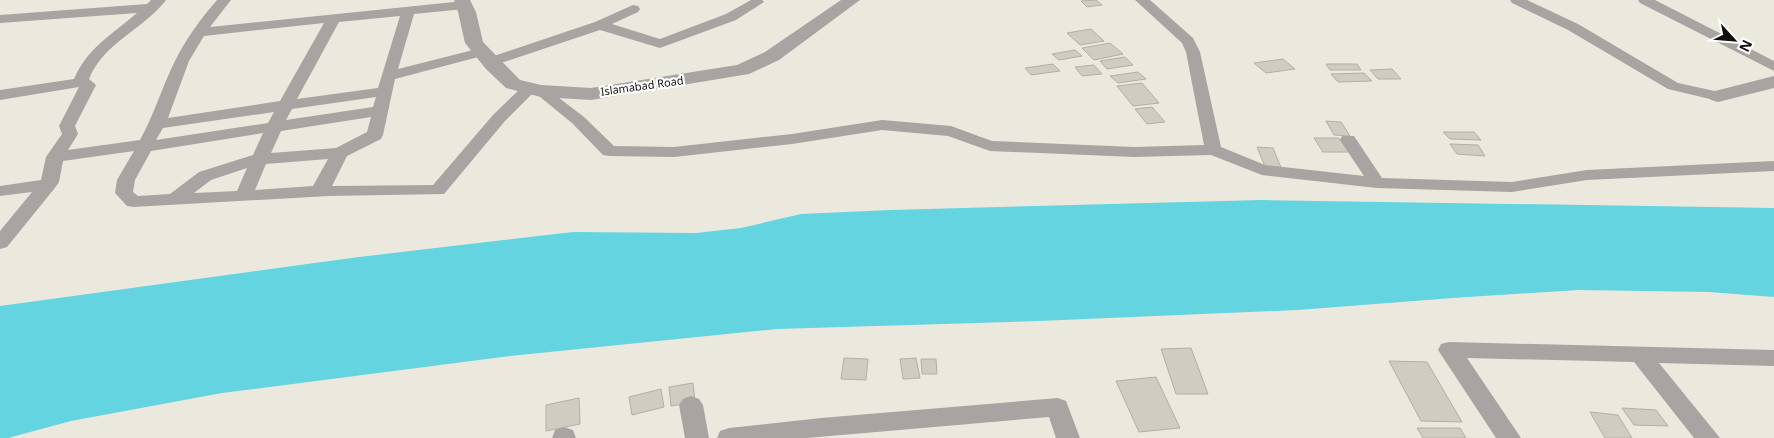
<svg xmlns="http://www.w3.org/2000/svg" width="1774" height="438" font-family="'Noto Sans',sans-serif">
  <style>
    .water { fill: #64d4e1 }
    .building { fill: #cfcdc2; stroke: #b2b0a5 }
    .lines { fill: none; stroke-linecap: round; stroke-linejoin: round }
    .minor { fill: #a9a3a2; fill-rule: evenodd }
    .tertiary { fill: #a9a3a2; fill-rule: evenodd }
    .labels { text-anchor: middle; stroke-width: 4.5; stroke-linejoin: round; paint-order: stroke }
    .far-street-label { font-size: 11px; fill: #0e0e0a; stroke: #fff }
  </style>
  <rect width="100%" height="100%" fill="#ebe9dd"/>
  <path class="water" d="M 1261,200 L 1774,208 L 1774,297 L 1709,292 L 1578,290 L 1453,298 L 1298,310 L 1039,321 L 777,329 L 510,356 L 222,393 L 71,421 L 8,438 L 0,438 L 0,306 L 359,257 L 573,232 L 696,233 L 741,228 L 801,214 L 890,210 Z"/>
  <path class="building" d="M 1096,0 L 1102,5 L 1087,7 L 1081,1 Z
    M 1091,29 L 1104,41 L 1080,45 L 1067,33 Z
    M 1110,43 L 1123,54 L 1094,60 L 1082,48 Z
    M 1075,50 L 1082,56 L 1059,60 L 1052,54 Z
    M 1125,57 L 1133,65 L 1107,69 L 1100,61 Z
    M 1283,59 L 1295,69 L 1266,73 L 1254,63 Z
    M 1053,64 L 1060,71 L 1031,75 L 1025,68 Z
    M 1326,64 L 1357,64 L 1361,70 L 1330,70 Z
    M 1094,65 L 1102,74 L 1082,76 L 1075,67 Z
    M 1392,69 L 1401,79 L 1378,79 L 1370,70 Z
    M 1138,72 L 1146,79 L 1118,83 L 1110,76 Z
    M 1364,73 L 1372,81 L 1338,82 L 1331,74 Z
    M 1142,83 L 1159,103 L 1133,106 L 1117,86 Z
    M 1152,107 L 1165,122 L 1147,124 L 1135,109 Z
    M 1326,121 L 1341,122 L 1350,136 L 1334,135 Z
    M 1443,132 L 1474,132 L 1481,140 L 1450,139 Z
    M 1314,138 L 1339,138 L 1349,152 L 1323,152 Z
    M 1450,144 L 1478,145 L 1485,156 L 1457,154 Z
    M 1257,147 L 1273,148 L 1282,170 L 1266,169 Z
    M 1191,348 L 1208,394 L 1176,394 L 1161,349 Z
    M 844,358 L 868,359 L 866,380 L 841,379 Z
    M 916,358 L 920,378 L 903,379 L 900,359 Z
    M 921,359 L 936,359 L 937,374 L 922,374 Z
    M 1389,361 L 1427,362 L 1462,422 L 1421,421 Z
    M 1156,377 L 1180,428 L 1139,432 L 1116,381 Z
    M 693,383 L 695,402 L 671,406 L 669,387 Z
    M 661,389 L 664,407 L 632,415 L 629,397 Z
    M 579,398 L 580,424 L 546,431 L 546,405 Z
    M 1622,408 L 1656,410 L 1668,426 L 1634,425 Z
    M 1590,412 L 1618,415 L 1632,438 L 1605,438 Z
    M 1417,428 L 1460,428 L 1466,438 L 1423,438 Z"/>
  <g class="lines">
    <path class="minor" d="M 151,0 L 166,0 C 143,30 104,42 89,79 L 96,85 L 75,126 L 78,134 L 68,150 L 140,140 C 154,115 162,87 175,61 C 186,39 201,18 217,0 L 231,0 L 210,27 L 464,1 L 471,5 L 464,9 L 414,14 L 398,69 L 481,48 L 486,49 L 488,52 L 486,55 L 395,79 L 383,135 L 381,139 L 347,156 L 332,186 L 433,185 L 493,115 L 524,85 L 529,83 L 536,88 L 546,88 L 584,117 L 614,146 L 674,147 L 792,134 L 882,120 L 951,126 L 992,141 L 1134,147 L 1204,145 L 1186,52 L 1182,43 L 1135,0 L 1150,0 L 1193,38 L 1200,52 L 1221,147 L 1265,165 L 1364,176 L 1340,140 L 1342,136 L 1354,136 L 1382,178 L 1512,182 L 1587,170 L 1774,161 L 1774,171 L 1587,180 L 1512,192 L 1377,188 L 1262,175 L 1211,155 L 1134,157 L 990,151 L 948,136 L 882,130 L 792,144 L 674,157 L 609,156 L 603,155 L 572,123 L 534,92 L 505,121 L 444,194 L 329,196 L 133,207 L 127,206 L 115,193 L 117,180 L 134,151 L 63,161 L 59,182 L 54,189 L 7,247 L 0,249 L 0,231 L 32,192 L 0,196 L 0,186 L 41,180 L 46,157 L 62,134 L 59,126 L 79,87 L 0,100 L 0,90 L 74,79 C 87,48 113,34 137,13 L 0,23 L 0,15 L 147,4 ZM 400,16 L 378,88 L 297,99 L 339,22 ZM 324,23 L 280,101 L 168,118 L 189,61 L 204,36 ZM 376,97 L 373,107 L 286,120 L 292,109 ZM 274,112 L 268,123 L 156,140 L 163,128 ZM 371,117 L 367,132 L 336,148 L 271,153 L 281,131 ZM 263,133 L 253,155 L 199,172 L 170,194 L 138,196 L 133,192 L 135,180 L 151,151 ZM 328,159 L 313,186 L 255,190 L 266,164 ZM 247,168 L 237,191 L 194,193 L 211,180 Z
      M 751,0 L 762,0 L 764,2 L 736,20 L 660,48 L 600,30 L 495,65 L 485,65 L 483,62 L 485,59 L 595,22 L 633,5 L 638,6 L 640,9 L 638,12 L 612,24 L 660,39 L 726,14 Z
      M 1510,0 L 1527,0 L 1578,24 L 1678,83 L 1724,93 L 1726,96 L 1724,99 L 1718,101 L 1668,89 L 1568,30 L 1512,3 Z
      M 1638,0 L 1655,0 L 1774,61 L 1774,71 L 1640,3 Z
      M 1449,342 L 1774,350 L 1774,366 L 1659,363 L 1720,438 L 1694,438 L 1634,362 L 1467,358 L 1521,438 L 1496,438 L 1438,350 L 1441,344 Z
      M 691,396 L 699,399 L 703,405 L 709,438 L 685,438 L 679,405 L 683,399 Z
      M 1058,398 L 1066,401 L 1080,438 L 1056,438 L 1049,417 L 807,438 L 717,438 L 720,431 L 729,428 L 821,418 Z
      M 564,427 L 573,430 L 576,438 L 552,438 L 555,430 Z"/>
    <path class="tertiary" d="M 454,0 L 470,0 L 476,12 L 483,42 L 520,80 L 541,85 L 591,88 L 737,65 L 765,52 L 841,0 L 860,0 L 779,60 L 749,74 L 591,100 L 541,97 L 506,88 L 486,69 L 465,43 L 458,12 Z
      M 1774,76 L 1774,88 L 1718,102 L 1711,100 L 1708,96 L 1711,92 Z"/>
  </g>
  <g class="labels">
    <g class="far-street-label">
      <text transform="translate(642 86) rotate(-8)" y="4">Islamabad Road</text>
    </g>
  </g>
  <g transform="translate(1734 40) rotate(116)" stroke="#ffffff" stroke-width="4" paint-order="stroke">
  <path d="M0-4L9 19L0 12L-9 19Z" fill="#0e0e0a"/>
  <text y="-8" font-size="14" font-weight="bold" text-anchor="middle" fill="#0e0e0a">N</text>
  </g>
</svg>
